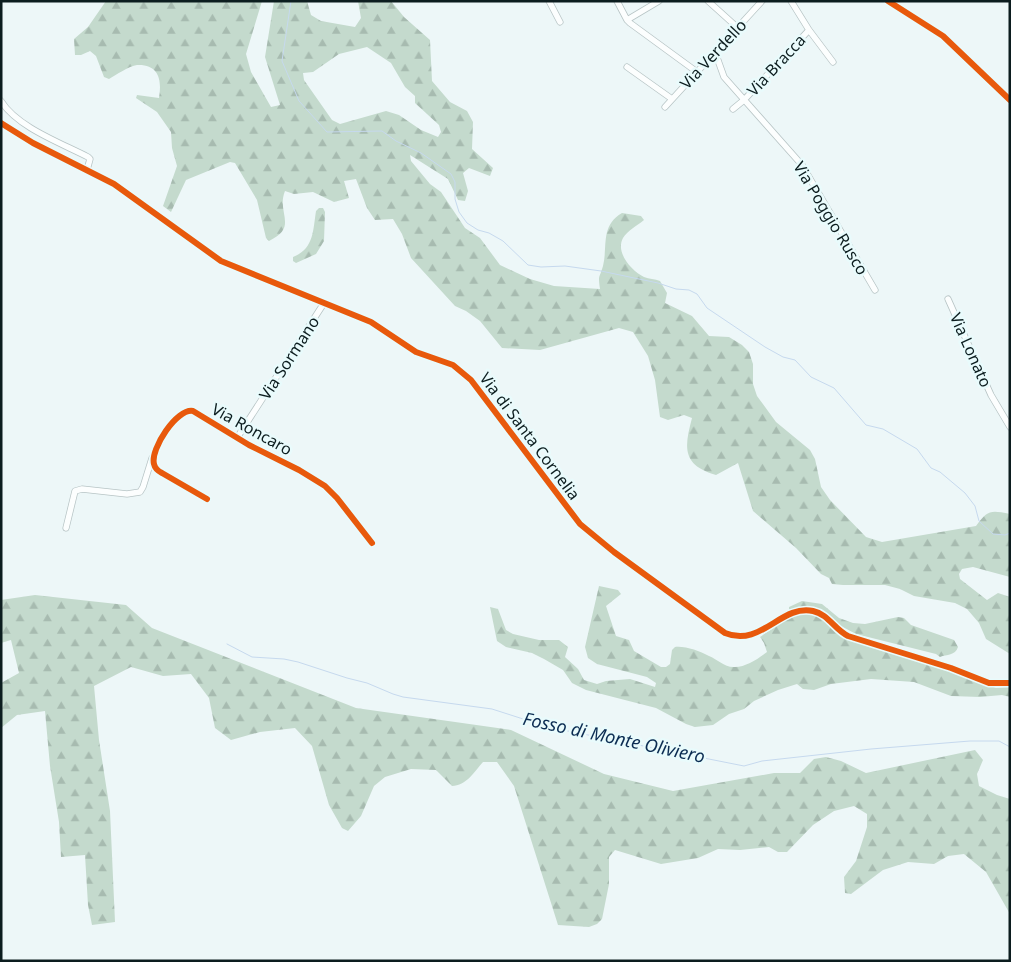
<svg xmlns="http://www.w3.org/2000/svg" width="1011" height="962" font-family="'Noto Sans',sans-serif">
  <style>
    .forest { fill: url(#forest-firs); fill-rule: evenodd }
    .lines { fill: none; stroke-linecap: round; stroke-linejoin: round }
    .stream { stroke: #c6d9ee; stroke-width: 1 }
    .minor-casing { stroke: #b7c4c5; stroke-width: 7 }
    .minor { stroke: #fcfefe; stroke-width: 5.5 }
    .cycleway-casing { stroke: #e9fbfc; stroke-width: 9 }
    .cycleway { stroke: #e8590c; stroke-width: 6 }
    .labels { text-anchor: middle; stroke-width: 5; stroke-linejoin: round; paint-order: stroke }
    .street-label { font-size: 16px; fill: #0c1d1f; stroke: #e9fbfc }
    .water-label { font-size: 18px; font-style: italic; fill: #0c2d53; stroke: #e9fbfc }
  </style>
  <defs>
    <pattern id="forest-firs" width="22" height="20" patternUnits="userSpaceOnUse" patternTransform="scale(1.25)"><rect width="22" height="20" fill="#c4dacd"/><path d="M5 1l3.5 6h-7zM16 11l3.5 6h-7z" fill="#a7bbb0"/></pattern>
  </defs>
  <rect width="100%" height="100%" fill="#edf7f8"/>
  <path class="forest" d="M 106,1 L 262,1 L 246,54 L 251,72 L 271,107 L 280,105 L 265,57 L 274,1 L 307,1 L 311,15 L 321,21 L 355,27 L 361,18 L 358,1 L 391,1 L 404,17 L 430,40 L 432,81 L 450,102 L 467,111 L 473,122 L 472,149 L 493,168 L 490,176 L 469,168 L 463,173 L 468,191 L 465,201 L 458,200 L 448,179 L 410,155 L 411,161 L 430,184 L 441,192 L 465,228 L 480,238 L 500,265 L 530,279 L 554,286 L 600,289 C 598,274 599,280 603,266 C 608,246 600,226 622,213 L 641,216 L 644,220 C 638,225 627,231 623,238 C 615,253 632,271 644,277 C 649,279 655,279 660,281 L 667,293 L 665,303 L 692,316 L 709,336 L 729,337 L 742,345 L 749,352 L 753,364 L 753,384 L 757,396 L 776,422 L 810,450 L 815,459 L 821,487 L 830,500 L 866,537 L 882,542 L 976,526 C 988,510 990,510 1010,514 L 1010,577 L 973,567 L 962,569 L 959,574 L 960,579 L 987,600 L 998,593 L 1010,597 L 1010,654 L 986,639 L 979,623 L 967,609 L 955,603 L 914,596 L 900,589 L 885,585 L 843,585 L 832,584 L 829,578 L 821,574 L 796,548 L 753,511 L 738,463 L 716,475 C 682,465 684,448 692,418 L 684,415 L 668,420 L 660,417 L 655,380 L 648,356 L 633,332 L 619,328 L 540,350 L 502,348 L 480,321 L 466,311 L 455,306 L 411,258 L 402,234 L 393,219 L 375,220 L 367,208 L 356,179 L 344,181 L 349,198 L 334,202 L 313,192 L 294,194 L 285,191 C 276,213 299,227 269,241 L 266,238 L 257,200 L 235,163 L 230,162 L 186,180 L 171,212 L 163,206 L 177,166 L 172,148 L 171,132 L 157,112 L 136,98 L 137,95 L 159,98 C 162,80 159,64 137,65 C 129,66 116,75 109,79 L 104,77 L 96,56 L 90,51 L 81,55 L 75,55 L 74,39 L 88,27 ZM 367,47 L 391,63 L 405,87 L 415,96 L 415,103 L 439,125 L 441,132 L 438,137 L 421,130 L 399,115 L 386,111 L 340,124 L 332,120 L 304,80 L 303,73 L 313,72 L 339,54 Z
    M 319,208 L 323,208 L 325,212 L 324,241 L 316,254 L 296,263 L 293,261 L 293,257 C 314,249 313,230 316,211 Z
    M 599,586 L 618,590 L 621,594 L 606,606 L 616,636 L 629,640 L 634,651 L 661,667 L 666,667 L 670,664 L 672,650 L 675,647 C 686,646 699,651 709,656 C 717,659 725,668 735,667 C 746,667 758,659 767,652 L 764,643 L 760,637 C 774,628 800,607 817,616 C 831,624 838,635 854,641 L 947,670 L 996,688 L 1010,687 L 1010,697 L 1002,695 L 980,697 L 951,696 L 914,682 L 871,679 L 831,684 L 814,690 L 803,689 L 797,684 L 778,690 L 754,701 L 744,709 L 729,714 L 713,725 L 695,727 L 686,724 L 656,708 L 586,690 L 572,683 L 563,670 L 544,659 L 532,653 L 506,647 L 497,641 L 490,607 L 498,609 L 506,630 L 513,634 L 539,640 L 559,640 L 568,647 L 565,657 L 578,669 L 584,680 L 597,684 L 606,681 L 630,679 L 655,687 L 656,683 L 647,677 L 597,664 L 588,658 L 585,647 Z
    M 35,595 L 126,605 L 152,628 L 356,708 L 511,730 L 604,774 L 673,791 L 774,773 L 800,773 L 814,759 L 826,757 L 841,761 L 866,773 L 975,750 L 983,760 L 977,774 L 979,786 L 997,795 L 1010,799 L 1010,914 L 986,872 L 964,854 L 948,856 L 934,864 L 908,862 L 883,870 L 851,894 L 845,893 L 844,877 L 856,861 L 867,827 L 867,814 L 854,806 L 834,811 L 813,825 L 787,852 L 778,852 L 769,847 L 740,850 L 718,849 L 698,858 L 661,864 L 615,850 L 609,857 L 609,884 L 602,919 L 597,924 L 589,927 L 558,925 L 514,786 L 497,762 L 483,762 C 475,771 466,786 452,786 L 436,770 L 411,769 L 385,777 L 374,786 L 361,816 L 348,831 L 342,828 L 329,805 L 312,746 L 295,728 L 260,732 L 231,740 L 215,728 L 209,698 L 191,674 L 163,676 L 131,667 L 94,686 L 99,740 L 110,811 L 115,922 L 92,925 L 88,905 L 85,855 L 61,857 L 59,822 L 50,766 L 45,711 L 17,715 L 1,728 L 1,683 L 19,673 L 11,640 L 1,643 L 1,600 Z
    M 802,601 L 822,604 L 839,618 L 853,623 L 865,624 L 898,617 L 904,618 L 911,625 L 954,640 L 958,647 C 955,656 947,654 940,657 L 936,654 L 856,634 L 839,625 L 824,611 L 811,607 L 791,610 L 789,609 L 789,607 Z"/>
  <g class="lines">
    <path class="stream" d="M 291,1 L 282,61 L 299,101 L 327,132 L 382,131 L 396,141 L 421,153 L 451,174 L 455,182 L 455,199 L 459,212 L 467,223 L 478,230 L 489,233 L 503,241 L 528,265 L 541,267 L 565,266 L 601,271 L 658,283 L 676,289 L 689,290 L 697,294 L 707,308 L 765,347 L 783,357 L 795,360 L 811,377 L 834,388 L 866,425 L 883,429 L 917,449 L 931,468 L 940,472 L 965,493 L 975,506 L 979,521 L 993,534 L 1005,535 L 1010,533
      M 227,644 L 252,657 L 284,659 L 298,662 L 347,678 L 367,683 L 393,694 L 403,697 L 492,709 L 548,727 L 744,766 L 762,761 L 871,749 L 970,741 L 999,741 L 1010,747"/>
    <g class="minor-casing">
      <path id="minor" d="M 549,1 L 560,22
        M 617,1 L 627,20 L 630,23 L 697,72
        M 708,1 L 738,28
        M 791,1 L 809,30 L 833,62
        M 888,1 L 943,36 L 1010,100
        M 627,20 L 659,1
        M 715,52 L 724,77 L 802,165 L 875,290
        M 627,67 L 672,99
        M 1,101 C 17,127 61,143 88,157 L 90,159 L 87,170
        M 665,107 L 762,1
        M 733,109 L 744,100 L 809,30
        M 1,123 L 33,143 L 114,184 L 221,261 L 371,322 L 416,352 L 453,365 L 471,380 L 580,524 L 614,552 L 725,633 C 761,648 781,604 813,611 C 828,614 835,630 848,636 L 951,668 L 989,683 L 1010,683
        M 948,299 L 991,395 L 1010,427
        M 237,438 L 324,303
        M 207,499 L 162,473 C 158,471 155,469 154,464 C 150,449 177,408 193,411 L 249,445 L 299,470 L 325,486 L 337,498 L 372,543
        M 66,528 L 75,491 L 82,489 L 127,494 L 140,492 L 143,487 L 152,458"/>
    </g>
    <use href="#minor" class="minor"/>
    <g class="cycleway-casing">
      <path id="cycleway" d="M 888,1 L 943,36 L 1010,100
        M 1,123 L 33,143 L 114,184 L 221,261 L 371,322 L 416,352 L 453,365 L 471,380 L 580,524 L 614,552 L 725,633 C 761,648 781,604 813,611 C 828,614 835,630 848,636 L 951,668 L 989,683 L 1010,683
        M 207,499 L 162,473 C 158,471 155,469 154,464 C 150,449 177,408 193,411 L 249,445 L 299,470 L 325,486 L 337,498 L 372,543"/>
    </g>
    <use href="#cycleway" class="cycleway"/>
  </g>
  <g class="labels">
    <g class="street-label">
      <text transform="translate(713 54) rotate(-47)" y="6">Via Verdello</text>
      <text transform="translate(776 65) rotate(-47)" y="6">Via Bracca</text>
      <text transform="translate(831 218) rotate(59)" y="6">Via Poggio Rusco</text>
      <text transform="translate(971 350) rotate(66)" y="6">Via Lonato</text>
      <text transform="translate(289 358) rotate(-57)" y="6">Via Sormano</text>
      <text transform="translate(252 429) rotate(29)" y="6">Via Roncaro</text>
      <text transform="translate(530 436) rotate(53)" y="6">Via di Santa Cornelia</text>
    </g>
    <g class="water-label">
      <text transform="translate(614 738) rotate(12)" y="6">Fosso di Monte Oliviero</text>
    </g>
  </g>
  <rect width="1011" height="962" fill="none" stroke="#0c1d1f" stroke-width="5"/>
</svg>
